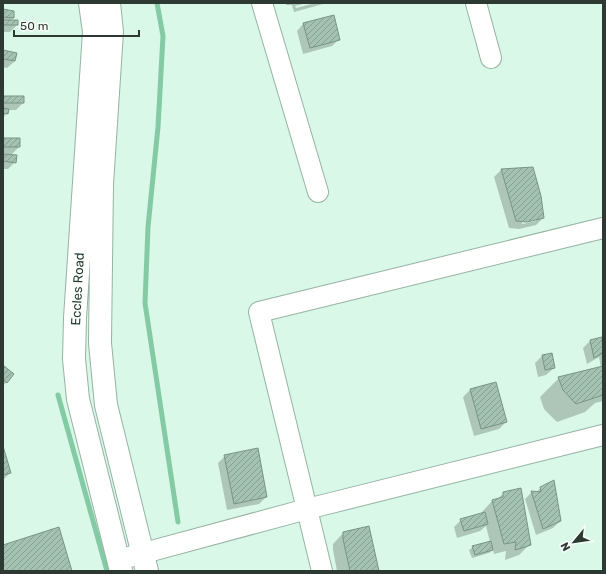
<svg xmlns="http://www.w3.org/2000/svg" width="606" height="574" font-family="Rubik,sans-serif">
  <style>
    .shadow { fill: #0003; fill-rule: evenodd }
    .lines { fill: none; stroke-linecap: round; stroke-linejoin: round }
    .stream { stroke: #83caa5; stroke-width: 5 }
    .building { fill: url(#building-hatch); stroke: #789485 }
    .street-casing { stroke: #96b3a3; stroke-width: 22 }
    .secondary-casing { stroke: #96b3a3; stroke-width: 24 }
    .street { stroke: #fff; stroke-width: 20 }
    .secondary { stroke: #fff; stroke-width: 22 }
    .labels { text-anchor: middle; stroke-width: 3; stroke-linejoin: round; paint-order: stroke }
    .street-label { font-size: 13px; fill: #2d3933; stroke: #f8fffb }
  </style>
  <defs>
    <pattern id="building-hatch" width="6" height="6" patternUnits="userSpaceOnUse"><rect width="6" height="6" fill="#a4c2b1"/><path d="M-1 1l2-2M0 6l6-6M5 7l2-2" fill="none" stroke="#869f91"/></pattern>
  </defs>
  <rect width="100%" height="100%" fill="#d9f8e7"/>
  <path class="shadow" d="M 286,3 L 307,3 L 295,6 L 296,8 L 315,3 L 325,3 L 323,4 L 294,12 L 292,5 L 286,5 Z
    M 3,10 L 13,18 L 10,21 L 17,25 L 10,32 L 3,32 Z
    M 304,23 L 339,39 L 332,46 L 303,54 L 297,31 Z
    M 3,51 L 15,61 L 7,68 L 3,67 Z
    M 3,97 L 23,103 L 16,110 L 8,110 L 7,113 L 3,118 Z
    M 3,139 L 19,147 L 12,154 L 6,154 L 6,155 L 15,162 L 8,169 L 3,169 Z
    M 501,170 L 543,218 L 536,225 L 519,229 L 509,228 L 494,177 ZM 536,219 L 536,221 L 522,224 L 522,222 Z
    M 601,338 L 603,342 L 603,401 L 595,403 L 585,412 L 557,422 L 544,409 L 540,397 L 559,378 L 601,368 L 599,357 L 587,364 L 583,348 L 590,341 Z
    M 551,354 L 554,368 L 546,375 L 538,377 L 535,363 L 542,356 Z
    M 3,366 L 13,374 L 3,386 Z
    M 495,384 L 506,422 L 499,429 L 474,436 L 463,397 L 470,390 Z
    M 3,450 L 10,473 L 3,480 Z
    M 225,456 L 266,497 L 259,504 L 227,510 L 218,463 Z
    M 541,488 L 560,521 L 553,528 L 536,535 L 525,499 L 532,492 L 536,492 Z
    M 504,493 L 530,544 L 519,555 L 505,560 L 506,551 L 494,554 L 493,550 L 489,553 L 472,558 L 469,550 L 473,547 L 490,542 L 486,526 L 480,531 L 457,538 L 454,527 L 461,520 L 482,514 L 482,512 L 492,501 L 496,500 Z
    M 343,533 L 378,571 L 337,571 L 333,550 L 333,544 Z"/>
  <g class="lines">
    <path class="stream" d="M 157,3 L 163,36 L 158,127 L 148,227 L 145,303 L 178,522
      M 58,395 L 107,571"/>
  </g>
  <path class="building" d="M 3,9 L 14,11 L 14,18 L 3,17 Z
    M 334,15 L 340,40 L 310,48 L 303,23 Z
    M 3,20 L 18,20 L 18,25 L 3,25 Z
    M 3,50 L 17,53 L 15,61 L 3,59 Z
    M 3,96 L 24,96 L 24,103 L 3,103 Z
    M 3,108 L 9,109 L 8,114 L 3,113 Z
    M 3,138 L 20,138 L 20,147 L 3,147 Z
    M 3,154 L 17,155 L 16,163 L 3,161 Z
    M 533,167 L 541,196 L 544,218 L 527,222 L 516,221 L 501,169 Z
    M 602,337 L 603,353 L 594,358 L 590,340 Z
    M 552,353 L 555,368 L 545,370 L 542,355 Z
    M 3,365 L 14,374 L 7,383 L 3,380 Z
    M 603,366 L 603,395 L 576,404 L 563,390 L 558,377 Z
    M 496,382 L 507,422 L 481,429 L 470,389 Z
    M 3,446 L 11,473 L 3,475 Z
    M 258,448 L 267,497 L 234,504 L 224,455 Z
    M 554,480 L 561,521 L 543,529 L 531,491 L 541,492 L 540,487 Z
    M 521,488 L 531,545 L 515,550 L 516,542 L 504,544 L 492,500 L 503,497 L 503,492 Z
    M 485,512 L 488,524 L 464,531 L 460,519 Z
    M 369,526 L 379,571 L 350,571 L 343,539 L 343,532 Z
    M 59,527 L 72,571 L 3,571 L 3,545 Z
    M 491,541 L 493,550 L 475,555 L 472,546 Z"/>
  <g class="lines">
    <g class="street-casing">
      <path id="street" d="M 262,3 L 318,192
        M 476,3 L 491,58
        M 118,560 L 307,509 L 603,435
        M 322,571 L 259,312 L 603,228"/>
    </g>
    <g class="secondary-casing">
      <path id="secondary" d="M 90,3 L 94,32 L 75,318 L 74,359 L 78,399 L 121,571
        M 109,3 L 112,32 L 102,184 L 100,343 L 106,405 L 147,571"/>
    </g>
    <use href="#street" class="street"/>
    <use href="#secondary" class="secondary"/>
  </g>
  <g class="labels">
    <g class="street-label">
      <text transform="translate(77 289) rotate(-87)" y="5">Eccles Road</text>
    </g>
  </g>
  <rect width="606" height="574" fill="none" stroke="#2d3933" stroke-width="8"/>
  <g transform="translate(574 542) rotate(241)" stroke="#f8fffb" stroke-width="3" paint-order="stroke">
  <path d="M0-3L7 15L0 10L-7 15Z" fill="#2d3933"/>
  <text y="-6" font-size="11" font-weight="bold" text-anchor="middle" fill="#2d3933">N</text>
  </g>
  <path d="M14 30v6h125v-6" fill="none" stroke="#2d3933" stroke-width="2"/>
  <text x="20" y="30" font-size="12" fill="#2d3933" stroke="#f8fffb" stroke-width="3" paint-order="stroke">50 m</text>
</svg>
